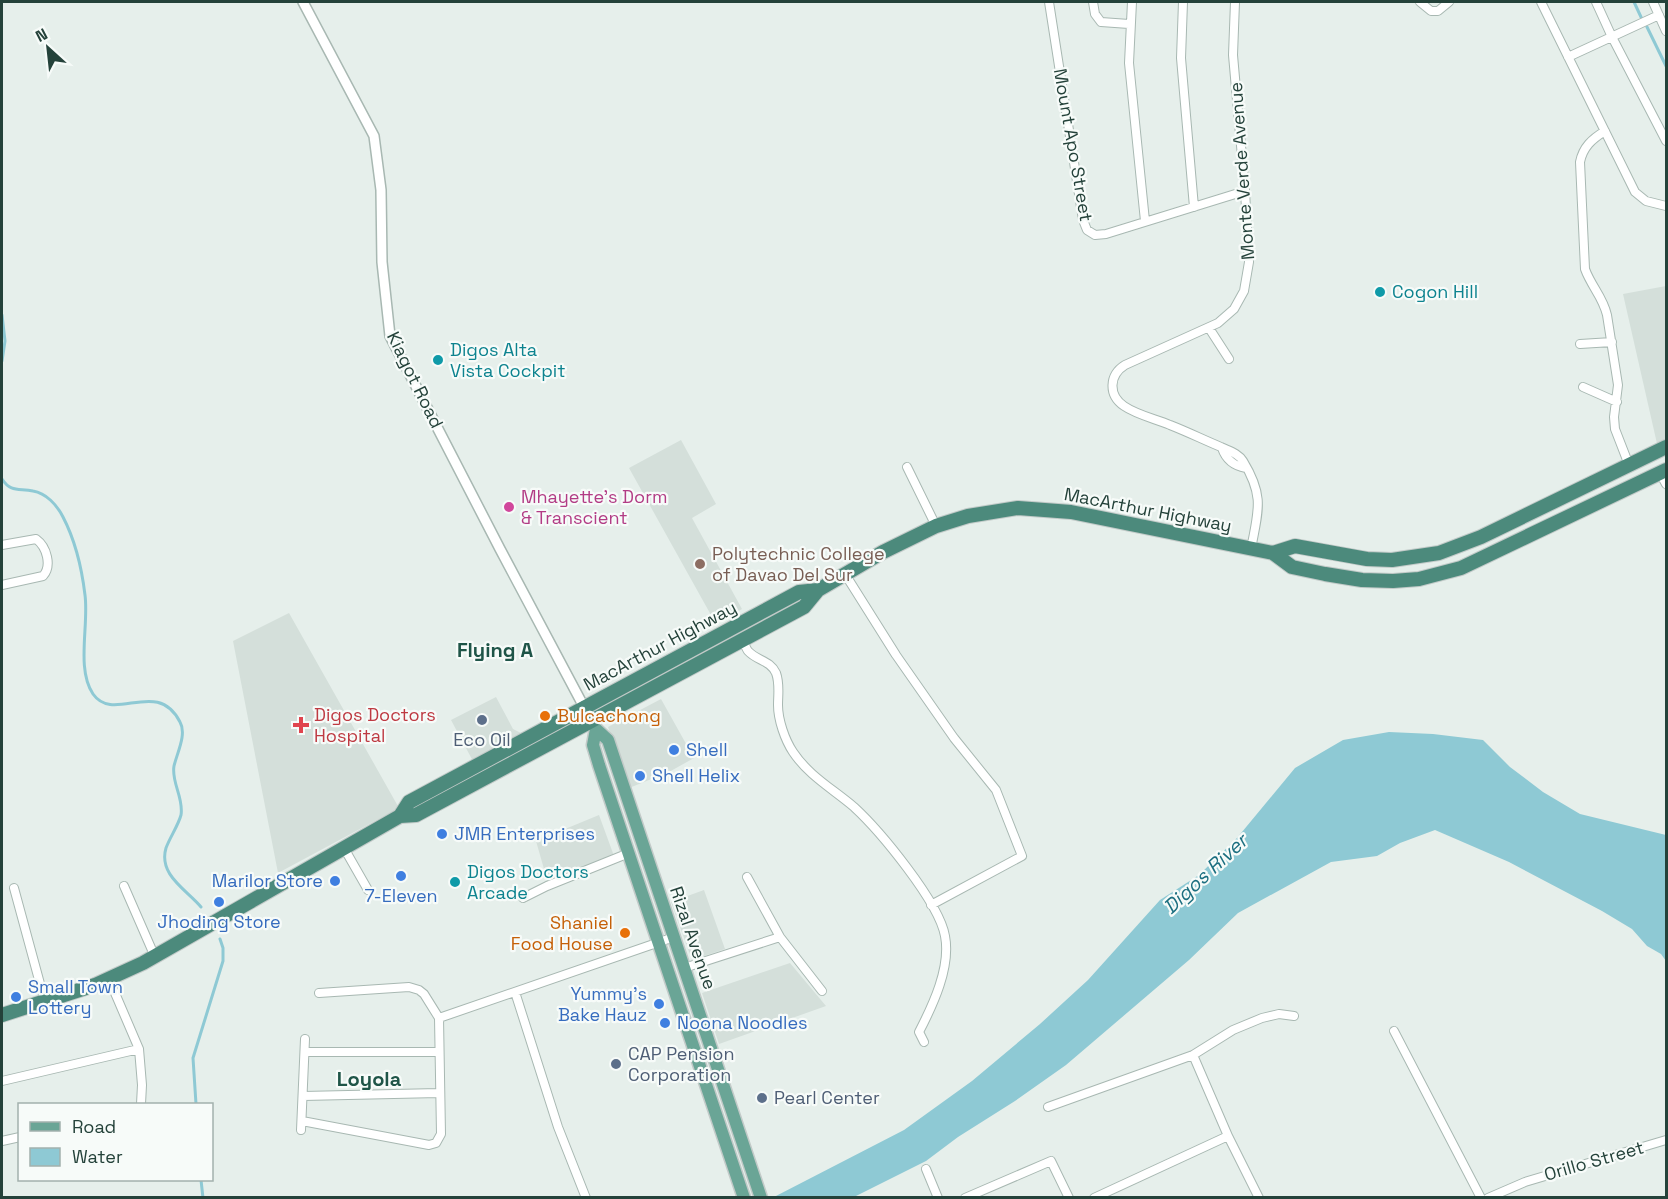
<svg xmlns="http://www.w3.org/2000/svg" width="1668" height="1199" font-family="'Space Grotesk',sans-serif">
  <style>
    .built { fill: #d4dfda }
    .water { fill: #8ec9d4 }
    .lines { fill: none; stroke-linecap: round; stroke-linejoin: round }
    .stream { stroke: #8ec9d4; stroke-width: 3 }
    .minor-casing { stroke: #a8b8b2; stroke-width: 10 }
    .tertiary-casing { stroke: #a8b8b2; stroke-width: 12 }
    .primary-casing { stroke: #c2cac8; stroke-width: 15 }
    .trunk-casing { stroke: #c2cac8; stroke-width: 16 }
    .minor { stroke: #fff; stroke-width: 8 }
    .tertiary { stroke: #fff; stroke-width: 9 }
    .primary { stroke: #6aa596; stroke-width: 12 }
    .trunk { stroke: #4c8a7c; stroke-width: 14 }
    .culture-dot { fill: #0f9aa8; stroke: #f7fbf9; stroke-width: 2 }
    .hotel-dot { fill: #d1479c; stroke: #f7fbf9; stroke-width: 2 }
    .education-dot { fill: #8d6e63; stroke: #f7fbf9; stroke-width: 2 }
    .food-dot { fill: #e8710a; stroke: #f7fbf9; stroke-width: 2 }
    .service-dot { fill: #5c6f8a; stroke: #f7fbf9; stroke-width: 2 }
    .health-dot { fill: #e0444e; stroke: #f7fbf9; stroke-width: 2 }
    .shop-dot { fill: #3f7fe0; stroke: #f7fbf9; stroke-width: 2 }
    .labels { text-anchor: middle; stroke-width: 4.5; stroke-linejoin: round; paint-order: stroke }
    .street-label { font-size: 18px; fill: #24423a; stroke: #f7fbf9 }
    .culture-label { font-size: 18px; fill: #0d838f; stroke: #f7fbf9; text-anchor: start }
    .hotel-label { font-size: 18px; fill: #b23c85; stroke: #f7fbf9; text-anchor: start }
    .education-label { font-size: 18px; fill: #785e54; stroke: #f7fbf9; text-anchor: start }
    .health-label { font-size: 18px; fill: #be3a42; stroke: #f7fbf9; text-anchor: start }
    .food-label { font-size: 18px; fill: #c56008; stroke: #f7fbf9; text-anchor: start }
    .service-label { font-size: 18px; fill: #4e5e75; stroke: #f7fbf9; text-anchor: start }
    .shop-label { font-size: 18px; fill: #366cbe; stroke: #f7fbf9; text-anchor: start }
    .neighbourhood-label { font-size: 20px; font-weight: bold; fill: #1f5548; stroke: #f7fbf9 }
    .water-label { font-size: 20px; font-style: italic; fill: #1c6f80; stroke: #f7fbf9 }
  </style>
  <rect width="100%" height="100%" fill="#e6efeb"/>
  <path class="built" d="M 1666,286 L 1666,444 L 1658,448 L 1623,294 Z
    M 681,440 L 716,504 L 692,518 L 742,609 L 716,624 L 629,468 Z
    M 289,613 L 399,808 L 278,873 L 233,641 Z
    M 496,697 L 513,729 L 527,736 L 474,763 L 451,720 Z
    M 661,699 L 694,758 L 669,772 L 629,788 L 608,727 Z
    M 599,815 L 614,856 L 548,883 L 536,841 Z
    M 704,890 L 725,949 L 692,960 L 671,902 Z
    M 790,963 L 826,1006 L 719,1044 L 702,993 Z"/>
  <path class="water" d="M 1389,732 L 1433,734 L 1483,740 L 1510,767 L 1543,792 L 1580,814 L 1666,835 L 1666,961 L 1661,954 L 1647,946 L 1632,929 L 1602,911 L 1509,862 L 1435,830 L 1400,843 L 1377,856 L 1331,862 L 1238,913 L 1189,960 L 1066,1065 L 1015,1101 L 958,1137 L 926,1161 L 854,1197 L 774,1197 L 904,1130 L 972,1081 L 1040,1024 L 1088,980 L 1160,900 L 1199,875 L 1237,838 L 1295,768 L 1343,740 Z"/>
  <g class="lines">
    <path class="stream" d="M 1634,2 L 1641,17
      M 1647,27 L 1666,66
      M 2,315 L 5,341 L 2,361
      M 2,479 C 11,493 19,488 33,491 C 46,493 57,505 63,517 C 75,540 82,570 85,595 C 89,625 76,669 93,694 C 114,724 157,677 180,722 C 187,734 177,753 174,766 C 171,782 184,798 181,815 C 178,826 170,837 166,848 C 158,875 187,890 201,907
      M 196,1104 L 193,1058 L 223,961 L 223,948 L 220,939
      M 201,1180 L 203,1198"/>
    <g class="minor-casing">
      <path id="minor" d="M 1049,2 L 1083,220 L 1087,230 L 1095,235 L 1106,234 L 1245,191
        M 1093,2 L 1095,14 L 1101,22 L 1129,24
        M 1132,2 L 1129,63 L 1145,221
        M 1183,2 L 1181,58 L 1194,207
        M 1235,2 L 1233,55 L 1245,191 L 1249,262 L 1244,291 L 1234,309 L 1218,323 L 1125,365 C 1109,375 1108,395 1124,406 C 1137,415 1156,419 1170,425 C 1188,432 1204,440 1221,447 C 1229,451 1238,453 1243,461 C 1265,497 1258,511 1251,549
        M 1420,2 L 1431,11 L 1438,11 L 1449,2
        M 1541,2 L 1635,192 L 1646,201 L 1666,206
        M 1596,2 L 1612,37 L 1666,141
        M 1653,2 L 1666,31
        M 1568,57 L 1659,15
        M 1605,131 C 1592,139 1583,147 1580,162 L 1585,269 C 1591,286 1603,297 1607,315 L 1618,385 L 1614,417 L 1615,429 L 1629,465
        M 1209,328 L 1229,359
        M 1580,344 L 1612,342
        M 1583,387 L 1617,402
        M 1222,448 C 1226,460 1234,466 1246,468
        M 907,467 L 936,526
        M 1660,473 L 1666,484
        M 2,545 L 36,539 C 47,547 52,566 43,576 L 2,585
        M 845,574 L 896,655 L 954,738 L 996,790 L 1022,856 L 931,905
        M 742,639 C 744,643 746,648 748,651 C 757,661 770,660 776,673 C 780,684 778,694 778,705 C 778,720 785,740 793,752 C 809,776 833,789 854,807 C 880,831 939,902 945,936 C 951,967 933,1005 919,1032 L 924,1042
        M 344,848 L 368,890
        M 747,877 L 780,937 L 822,991
        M 124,886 L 155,957
        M 14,888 L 45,1002
        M 523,898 L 547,886 L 629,853
        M 684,968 L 780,937
        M 109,979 L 139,1049 L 142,1085 L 141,1104
        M 515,992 L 558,1127 L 586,1198
        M 439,1018 L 674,937
        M 1394,1031 L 1481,1198
        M 305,1052 L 438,1052
        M 1193,1055 L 1228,1136 L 1259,1198
        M 2,1081 L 139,1049
        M 303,1096 L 439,1093
        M 1048,1107 L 1193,1055 L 1233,1030 L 1262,1018 L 1279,1014 L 1294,1016
        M 302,1121 L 429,1145 L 436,1143 L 441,1134 L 439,1018 L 424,994 L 419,990 L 409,987 L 319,993
        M 301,1130 L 305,1039
        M 2,1141 L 20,1137
        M 926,1169 L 938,1198
        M 965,1198 L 1051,1161 L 1069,1198
        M 1094,1198 L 1228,1136
        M 1488,1198 L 1525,1182 L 1666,1140"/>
    </g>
    <g class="tertiary-casing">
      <path id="tertiary" d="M 303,2 L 374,136 L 381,190 L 382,262 L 390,336 L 500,549 L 584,707"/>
    </g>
    <g class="primary-casing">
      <path id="primary" d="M 584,707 L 596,729 L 608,740 L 761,1198
        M 596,729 L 593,745 L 599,765 L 744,1198"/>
    </g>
    <g class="trunk-casing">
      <path id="trunk" d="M 1273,553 L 1295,546 L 1367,559 L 1392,560 L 1439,553 L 1481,537 L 1666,447
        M 400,816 L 409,802 L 799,592 L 818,590
        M 2,1015 L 95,985 L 143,963 L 400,816 L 416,815 L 804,607 L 818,590 L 883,552 L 936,526 L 968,516 L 1018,508 L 1071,512 L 1273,553 L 1292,567 L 1325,574 L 1362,580 L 1393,581 L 1419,579 L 1461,568 L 1666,470"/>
    </g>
    <use href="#minor" class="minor"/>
    <use href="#tertiary" class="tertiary"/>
    <use href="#primary" class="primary"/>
    <use href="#trunk" class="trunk"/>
  </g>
  <g class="culture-dot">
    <circle cx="1380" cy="292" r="6"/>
    <circle cx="438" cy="360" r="6"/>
    <circle cx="455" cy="882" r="6"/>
  </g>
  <circle class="hotel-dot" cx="509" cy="507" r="6"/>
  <circle class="education-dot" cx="700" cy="564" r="6"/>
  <g class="food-dot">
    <circle cx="545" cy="716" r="6"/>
    <circle cx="625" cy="933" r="6"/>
  </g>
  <g class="service-dot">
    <circle cx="482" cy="720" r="6"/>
    <circle cx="616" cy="1064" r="6"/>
    <circle cx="762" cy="1098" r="6"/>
  </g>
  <path class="health-dot" d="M298 716h6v6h6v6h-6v6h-6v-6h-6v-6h6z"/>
  <g class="shop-dot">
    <circle cx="674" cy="750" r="6"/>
    <circle cx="640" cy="776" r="6"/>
    <circle cx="442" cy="834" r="6"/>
    <circle cx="401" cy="876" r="6"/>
    <circle cx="335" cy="881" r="6"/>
    <circle cx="219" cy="902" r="6"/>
    <circle cx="16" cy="997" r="6"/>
    <circle cx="659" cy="1004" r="6"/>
    <circle cx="665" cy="1023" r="6"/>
  </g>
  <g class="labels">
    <g class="street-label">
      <text transform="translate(1073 145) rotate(80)" y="6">Mount Apo Street</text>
      <text transform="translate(1242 171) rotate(-94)" y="6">Monte Verde Avenue</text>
      <text transform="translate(415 380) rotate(64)" y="6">Kiagot Road</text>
      <text transform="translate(1148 510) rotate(11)" y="6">MacArthur Highway</text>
      <text transform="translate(660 646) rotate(-28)" y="6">MacArthur Highway</text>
      <text transform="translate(693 938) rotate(71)" y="6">Rizal Avenue</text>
      <text transform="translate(1594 1161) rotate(-16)" y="6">Orillo Street</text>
    </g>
    <g class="culture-label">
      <text x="1392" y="298">Cogon Hill</text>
      <text x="450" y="356">Digos Alta<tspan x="450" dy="21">Vista Cockpit</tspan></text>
      <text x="467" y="878">Digos Doctors<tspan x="467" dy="21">Arcade</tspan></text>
    </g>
    <g class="hotel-label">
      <text x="521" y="503">Mhayette's Dorm<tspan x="521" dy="21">&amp; Transcient</tspan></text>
    </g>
    <g class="education-label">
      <text x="712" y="560">Polytechnic College<tspan x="712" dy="21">of Davao Del Sur</tspan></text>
    </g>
    <g class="health-label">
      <text x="314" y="721">Digos Doctors<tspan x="314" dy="21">Hospital</tspan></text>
    </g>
    <g class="food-label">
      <text x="557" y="722">Bulcachong</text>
      <text x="613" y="929" text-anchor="end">Shaniel<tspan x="613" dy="21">Food House</tspan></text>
    </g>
    <g class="service-label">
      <text x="482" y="746" text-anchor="middle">Eco Oil</text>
      <text x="628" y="1060">CAP Pension<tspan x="628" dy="21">Corporation</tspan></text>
      <text x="774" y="1104">Pearl Center</text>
    </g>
    <g class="shop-label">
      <text x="686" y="756">Shell</text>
      <text x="652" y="782">Shell Helix</text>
      <text x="454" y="840">JMR Enterprises</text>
      <text x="323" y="887" text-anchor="end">Marilor Store</text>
      <text x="401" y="902" text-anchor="middle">7-Eleven</text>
      <text x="219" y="928" text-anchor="middle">Jhoding Store</text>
      <text x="28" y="993">Small Town<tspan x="28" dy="21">Lottery</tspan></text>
      <text x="647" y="1000" text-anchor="end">Yummy's<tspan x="647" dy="21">Bake Hauz</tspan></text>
      <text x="677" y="1029">Noona Noodles</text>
    </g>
    <g class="neighbourhood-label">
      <text x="495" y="657">Flying A</text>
      <text x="369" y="1086">Loyola</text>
    </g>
    <g class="water-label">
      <text transform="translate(1205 874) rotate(-43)" y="7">Digos River</text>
    </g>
  </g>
  <rect width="1668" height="1199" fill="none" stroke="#24423a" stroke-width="6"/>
  <rect x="18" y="1103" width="195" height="78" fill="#f7fbf9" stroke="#a3b1ad" stroke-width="1.5"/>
  <rect x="30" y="1122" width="30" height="9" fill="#6aa596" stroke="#a3b1ad" stroke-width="1.5"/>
  <text x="72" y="1133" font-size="18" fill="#24423a">Road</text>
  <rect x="30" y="1148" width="30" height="18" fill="#8ec9d4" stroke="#a3b1ad" stroke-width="1.5"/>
  <text x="72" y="1163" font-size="18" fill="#24423a">Water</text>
  <g transform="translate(48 48) rotate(333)" stroke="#f7fbf9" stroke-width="4.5" paint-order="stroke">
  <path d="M0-4.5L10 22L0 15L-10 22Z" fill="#24423a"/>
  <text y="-9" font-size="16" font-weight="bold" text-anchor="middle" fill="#24423a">N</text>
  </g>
</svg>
